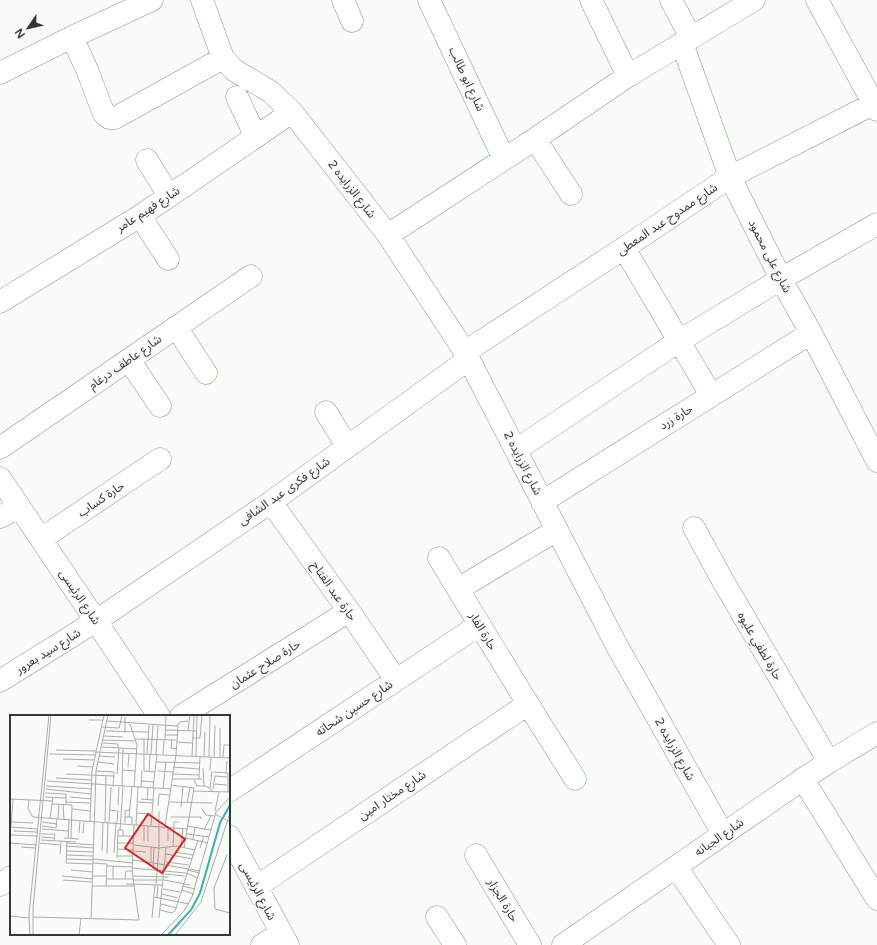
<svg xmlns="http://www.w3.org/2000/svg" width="877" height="945" font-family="'Varela Round','Noto Sans Arabic',sans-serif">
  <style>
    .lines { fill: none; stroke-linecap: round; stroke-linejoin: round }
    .street-casing { stroke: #8d918d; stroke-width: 23 }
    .street { stroke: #fff; stroke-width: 22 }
    .labels { text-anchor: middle; stroke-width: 4; stroke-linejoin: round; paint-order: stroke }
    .street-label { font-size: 12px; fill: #353735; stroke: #f8fdf8 }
    .inset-river { fill: none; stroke: #3eafb6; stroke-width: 2 }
    .inset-road { fill: none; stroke: #aaaeaa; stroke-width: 1 }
    .view { fill: #d62828; fill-opacity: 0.15; stroke: #d62828; stroke-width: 2 }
    .inset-edge { fill: none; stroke: #353735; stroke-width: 2 }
  </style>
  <rect width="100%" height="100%" fill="#f8fdf8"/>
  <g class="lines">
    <g class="street-casing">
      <path id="street" d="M 202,0 L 223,58 L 234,70 L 271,92 L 292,112 L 388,235 L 465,352 L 617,646 L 723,834
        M 343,0 L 352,21
        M 429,0 L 504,159
        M 591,0 L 628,76
        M 671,0 L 691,38
        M 817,0 L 877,110
        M 72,37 L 88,72 L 104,114 L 109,118 L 115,118 L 223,58
        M 682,43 L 730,177 L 781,279 L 811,333 L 877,461
        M 0,73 L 72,37 L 152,0
        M 237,97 L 256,137
        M 535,139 L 571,194
        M 147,160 L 169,196
        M 140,216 L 168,259
        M 388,235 L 535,139 L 628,76 L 754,0
        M 624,248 L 711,395
        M 0,302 L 140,216 L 292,112
        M 176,327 L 206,373
        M 465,352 L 624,248 L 730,177 L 877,102
        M 129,360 L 160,406
        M 326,412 L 347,446
        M 0,448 L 251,276
        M 516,450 L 679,341 L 781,279 L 877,224
        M 0,478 L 96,621 L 159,716
        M 271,502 L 349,611 L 396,680
        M 542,502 L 811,333
        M 0,517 L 19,507
        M 694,528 L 723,581 L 829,762
        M 41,539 L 160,459
        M 439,558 L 528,704 L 575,779
        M 458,589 L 557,530
        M 0,681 L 96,621 L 271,502 L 469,359
        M 181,716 L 349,611
        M 803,779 L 877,899
        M 229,791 L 479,625
        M 229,836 L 288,945
        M 476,855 L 530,945
        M 676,867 L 729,945
        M 0,885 L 11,877
        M 256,887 L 528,704
        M 437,917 L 455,945
        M 262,945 L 281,933
        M 563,945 L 803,779 L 829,762 L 877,733"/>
    </g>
    <use href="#street" class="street"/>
  </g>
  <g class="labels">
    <g class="street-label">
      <text transform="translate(467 79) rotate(65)" y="4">شارع ابو طالب</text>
      <text transform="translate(352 189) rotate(52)" y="4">شارع الزرايده 2</text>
      <text transform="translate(148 209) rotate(-33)" y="4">شارع فهيم عامر</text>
      <text transform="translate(667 219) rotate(-34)" y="4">شارع ممدوح عبد المعطى</text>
      <text transform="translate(770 256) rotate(63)" y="4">شارع على محمود</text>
      <text transform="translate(125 362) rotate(-35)" y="4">شارع عاطف درغام</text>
      <text transform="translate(676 417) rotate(-32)" y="4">حارة زرد</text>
      <text transform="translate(523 463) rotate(63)" y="4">شارع الزرايده 2</text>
      <text transform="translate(284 491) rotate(-35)" y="4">شارع فكرى عبد الشافى</text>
      <text transform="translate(101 499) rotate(-34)" y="4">حارة كساب</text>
      <text transform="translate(334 591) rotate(55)" y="4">حارة عبد الفتاح</text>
      <text transform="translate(80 597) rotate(56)" y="4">شارع الرئيسى</text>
      <text transform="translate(483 631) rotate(59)" y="4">حارة الفار</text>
      <text transform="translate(760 646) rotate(60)" y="4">حارة لطفي عليوه</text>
      <text transform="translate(48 651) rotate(-32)" y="4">شارع سيد بعرور</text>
      <text transform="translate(265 664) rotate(-32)" y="4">حارة صلاح عثمان</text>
      <text transform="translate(354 708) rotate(-34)" y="4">شارع حسين شحاته</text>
      <text transform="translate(675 749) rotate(61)" y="4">شارع الزرايده 2</text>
      <text transform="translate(392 795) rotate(-34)" y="4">شارع مختار امين</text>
      <text transform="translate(719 837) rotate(-35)" y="4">شارع الجبانه</text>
      <text transform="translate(258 891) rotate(62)" y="4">شارع الرئيسى</text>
      <text transform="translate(503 900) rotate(59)" y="4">حارة الجزار</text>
    </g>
  </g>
  <g transform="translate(10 715)">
    <rect width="220" height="220" fill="#f8fdf8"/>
    <path class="inset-river" d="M 158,220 L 181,195 L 190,178 L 210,108 L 220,90"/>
    <path class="inset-road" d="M 79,5 L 93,5M 97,6 L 167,11 L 170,7 L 178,6M 120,9 L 127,30 L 124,72M 92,12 L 109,13 L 112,1M 156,15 L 187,16M 96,16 L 138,17M 178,16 L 180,0M 115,18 L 115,2M 155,20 L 168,20M 94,21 L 113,22M 182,23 L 190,23 L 192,0M 125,24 L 167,25M 134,24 L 134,56 L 145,57M 93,25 L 125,26M 155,25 L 156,0M 162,25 L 161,33 L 167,34M 167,27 L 182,28M 93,28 L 108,29 L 108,33M 92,32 L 127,34M 46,35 L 86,36M 86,37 L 220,43M 39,39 L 85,40M 137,39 L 139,10M 141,39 L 143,10M 146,39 L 148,10M 153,39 L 154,25M 89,41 L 105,42M 182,41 L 184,0M 186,41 L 187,0M 194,42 L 195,17M 199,42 L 200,0M 204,42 L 205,10M 210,42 L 210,13M 213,42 L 214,30 L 220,30M 53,44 L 84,45M 88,47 L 104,49M 146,47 L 190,48M 67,51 L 83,52M 118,52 L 119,39M 163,52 L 189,54M 193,53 L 194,71M 113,55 L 125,56M 200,55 L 201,42M 86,56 L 104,57 L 103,72M 139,56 L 140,40M 148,56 L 163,57M 204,57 L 218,58 L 218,77M 216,58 L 217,46M 56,59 L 104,61M 107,59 L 109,33M 162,59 L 189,60M 46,63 L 82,65M 162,64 L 192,64M 189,64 L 190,41M 184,65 L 187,71 L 196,71 L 204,77M 37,66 L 161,74M 131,66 L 144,67M 204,69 L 217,70M 161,70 L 184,73 L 174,133M 36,71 L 82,74M 112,72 L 113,34M 131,72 L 132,56M 143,73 L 147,39M 153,73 L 156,47M 200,73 L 202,56M 36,74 L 81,79M 203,74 L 205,61 L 217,62M 183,76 L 220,77M 35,78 L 56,79 L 56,89M 35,82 L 56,83M 60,82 L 81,84M 0,84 L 43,86M 131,84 L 143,85M 19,85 L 18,94 L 23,102M 137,85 L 138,73M 56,87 L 80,88M 128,87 L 142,88M 159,87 L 202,88M 177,88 L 180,73M 42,89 L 62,90 L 61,123M 53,89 L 54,105M 108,90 L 109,72M 148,91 L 149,79 L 159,80M 171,92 L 173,72M 62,94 L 80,96M 192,94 L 196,100 L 205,101M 100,95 L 108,96 L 107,107M 205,96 L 209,77M 127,98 L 141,99M 205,99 L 220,107M 23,102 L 177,114M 115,102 L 122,102 L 122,109M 119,102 L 122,72M 161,102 L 191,102 L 191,104M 40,104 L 43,82M 48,104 L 49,89M 80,106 L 82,56 L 94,0M 1,107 L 23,108M 32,107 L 47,109M 95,107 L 96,61M 99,107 L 101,72M 115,108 L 115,96 L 119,95M 126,110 L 128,72M 32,111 L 46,113 L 47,104M 141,111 L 144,73M 155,111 L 166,40 L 168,11M 177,111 L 201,115M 0,112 L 28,114M 1,112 L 3,84M 158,112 L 158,126M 32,114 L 58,116M 110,115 L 113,72M 194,115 L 201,101M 3,116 L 28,117M 69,118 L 70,106M 73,118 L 74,106M 31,119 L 45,119 L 44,125M 177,119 L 199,122M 1,120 L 28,121M 108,121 L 123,121M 31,122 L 44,123M 54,123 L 69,124M 58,123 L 59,105M 176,123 L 198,128M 183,124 L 185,112M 31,125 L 66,127M 57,126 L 56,148 L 83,149M 134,126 L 134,111M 138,126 L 138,111M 0,128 L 27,130M 30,128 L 50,130M 57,128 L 84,130M 108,128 L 124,128M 124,130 L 149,133 L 167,131 L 185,135M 56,131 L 84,133M 11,132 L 26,133M 163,132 L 164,107 L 169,107M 171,132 L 173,113M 149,133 L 149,96M 190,133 L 194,121M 108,134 L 124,135M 56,136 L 84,137M 92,136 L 93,107M 124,136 L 136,137M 165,137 L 183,140M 104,138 L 106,107M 50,139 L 51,126M 97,139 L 98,107M 156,139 L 182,144M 56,140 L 83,141M 217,140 L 204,173 L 205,194 L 220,198M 108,141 L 123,141M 107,143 L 108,115 L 113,115 L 113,121M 56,144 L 83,145M 83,144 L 123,148M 123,145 L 156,150M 141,147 L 141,132M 156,147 L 179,150M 83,148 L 97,149 L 96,171M 156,150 L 190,156M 97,151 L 122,152M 122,153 L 176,158 L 188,163M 61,155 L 83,157M 143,155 L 144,132M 177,155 L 190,158M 155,159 L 175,161M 52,161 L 83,164M 83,161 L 96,161M 123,161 L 159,162M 96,164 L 123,164M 103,164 L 103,151M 115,164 L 116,156 L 122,156M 53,165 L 82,167M 123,165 L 154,165 L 180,170M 116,169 L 153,170M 146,169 L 149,133M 82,171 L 124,171M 172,171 L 185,174M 153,174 L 170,177M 171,175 L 184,179M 152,179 L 168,183M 144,182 L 179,189M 147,183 L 148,170M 151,189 L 167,193M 150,195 L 162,198 L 165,196 L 188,125M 0,201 L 19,203M 23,202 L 129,205 L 122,156 L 124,110M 142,203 L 145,170M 149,203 L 156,133M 81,204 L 86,56 L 98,0M 20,220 L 19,199 L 39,0M 23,220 L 23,193 L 41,0M 69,220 L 71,203M 151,220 L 174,196 L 182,182 L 206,97 L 220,82M 165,220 L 191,187 L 220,98"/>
    <path class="view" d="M 138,99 L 175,124 L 152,158 L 115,133 Z"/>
    <rect width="220" height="220" class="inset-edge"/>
  </g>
  <g transform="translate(28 28) rotate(236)" stroke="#f8fdf8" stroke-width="3" paint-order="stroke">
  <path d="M0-3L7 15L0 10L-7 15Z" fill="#353735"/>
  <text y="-6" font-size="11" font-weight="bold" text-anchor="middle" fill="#353735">N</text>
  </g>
</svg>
